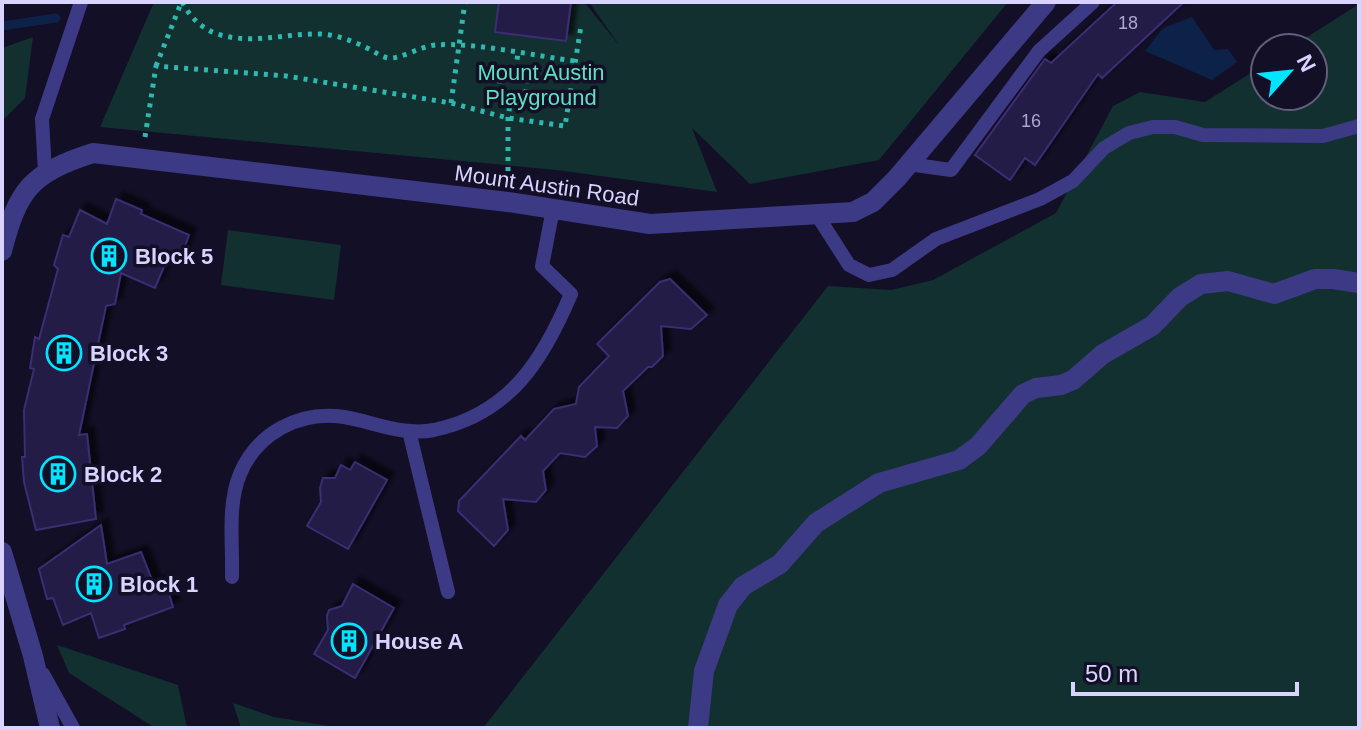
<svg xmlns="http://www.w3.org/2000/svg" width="1361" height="730" font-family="Helvetica,sans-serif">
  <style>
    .green { fill: #12302f }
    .water { fill: #0c2248 }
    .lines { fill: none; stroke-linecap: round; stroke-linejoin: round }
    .stream { stroke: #0c2248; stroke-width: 9 }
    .building { fill: #241b47; stroke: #3b2d73; stroke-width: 2; filter: url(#shadow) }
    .path { stroke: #2fb8b0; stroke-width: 5; stroke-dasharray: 4 6; stroke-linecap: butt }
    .service { stroke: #3d3a85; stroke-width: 14 }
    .pedestrian { stroke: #3d3a85; stroke-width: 20 }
    .minor { stroke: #3d3a85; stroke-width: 20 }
    .labels { text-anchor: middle; stroke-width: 7; stroke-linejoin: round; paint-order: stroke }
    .number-label { font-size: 18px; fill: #aca6d1 }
    .park-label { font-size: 22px; fill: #5fe0c0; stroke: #130f26 }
    .street-label { font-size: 22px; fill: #d9d4ff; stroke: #130f26 }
    .poi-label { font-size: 22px; font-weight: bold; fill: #d9d4ff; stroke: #130f26; text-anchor: start }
  </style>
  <defs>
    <filter id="shadow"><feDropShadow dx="7" dy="-7" stdDeviation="2" flood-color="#0009"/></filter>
  </defs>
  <rect width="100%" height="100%" fill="#130f26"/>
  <path class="green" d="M 154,2 L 584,2 L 619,45 L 589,2 L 1008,2 L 879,160 L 750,184 L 692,128 L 717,192 L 557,170 L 100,127 Z
    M 1359,4 L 1359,728 L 483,728 L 828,286 L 891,290 L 933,280 L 1056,213 L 1113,106 L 1140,92 L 1205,102 L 1265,64 L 1265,96 L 1313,96 L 1313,48 L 1290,48 Z
    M 33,37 L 25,98 L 2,121 L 2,48 Z
    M 228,230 L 341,245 L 334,300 L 221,285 Z
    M 57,645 L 178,685 L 187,728 L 155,728 L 69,673 Z
    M 233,703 L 274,717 L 341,728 L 241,728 Z"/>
  <path class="water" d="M 1192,17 L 1214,50 L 1228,49 L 1237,62 L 1212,80 L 1145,51 L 1163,28 Z"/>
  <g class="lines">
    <path class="stream" d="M 2,26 L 56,18"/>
  </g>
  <path class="building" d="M 499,2 L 571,2 L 566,41 L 495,32 Z
    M 1117,2 L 1184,2 L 1102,78 L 1098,74 L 1035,165 L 1025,158 L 1010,180 L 975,155 L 1045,59 L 1051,63 Z
    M 116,199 L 142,210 L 141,214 L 189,235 L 180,260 L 169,255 L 155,288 L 121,273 L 115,304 L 106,306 L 79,435 L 87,434 L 96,519 L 36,530 L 24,482 L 22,457 L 25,457 L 24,410 L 34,369 L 30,368 L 35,337 L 39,339 L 58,269 L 54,265 L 63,235 L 69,237 L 80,210 L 107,224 Z
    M 670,279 L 707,315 L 691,329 L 661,326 L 663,356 L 652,367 L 648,367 L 623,391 L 628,416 L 617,428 L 595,427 L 597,446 L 585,457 L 560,453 L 543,471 L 546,490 L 536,502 L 503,499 L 508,530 L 494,546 L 458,511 L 459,501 L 521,436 L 525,440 L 554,409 L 576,404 L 579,387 L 609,356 L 597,344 L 660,282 Z
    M 355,462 L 387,480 L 348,549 L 307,526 L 321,502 L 320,488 L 323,478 L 335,478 L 341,465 L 350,470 Z
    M 101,525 L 107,564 L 141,552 L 154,585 L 165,581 L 173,607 L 124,625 L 125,629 L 99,638 L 91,613 L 63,625 L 53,598 L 47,599 L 39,569 Z
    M 353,584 L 394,608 L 355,678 L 314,654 L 328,630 L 327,616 L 329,610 L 342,606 Z"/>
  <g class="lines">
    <path class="path" d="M 182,2 C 190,17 201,28 217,34 C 253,45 285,33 321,34 C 337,35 353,41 367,48 C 375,52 381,57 389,58 C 401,59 421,46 436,45 C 475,42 535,56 575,61
      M 156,66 L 181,3
      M 511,97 L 525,99 L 528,76 L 515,74
      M 451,103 L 465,2
      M 145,137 L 156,66 L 286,76 L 451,103 L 508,118 L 565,126 L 581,26
      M 508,181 L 508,118 L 511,97 L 498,96 L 501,72 L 515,74 L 518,53"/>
    <path class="service" d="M 908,164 L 951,170 L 1039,51 L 1093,2
      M 45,173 L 42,119 L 81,2
      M 817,215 L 849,265 L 869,275 L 892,270 L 936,239 L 1040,199 L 1073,181 L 1104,148 L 1129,133 L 1153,127 L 1175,127 L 1203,135 L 1323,136 L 1359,126
      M 409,431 L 448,592
      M 232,577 C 233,545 227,505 240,474 C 257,433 300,410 344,417 C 374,422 402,436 434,430 C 510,414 543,360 571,294 L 542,266 L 553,209
      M 43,674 L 73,728"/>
    <path class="pedestrian" d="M 698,728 L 704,671 L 728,605 L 743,586 L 780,564 L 816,523 L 879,483 L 959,460 L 978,446 L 1023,394 L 1036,388 L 1061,385 L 1073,380 L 1103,354 L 1152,326 L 1180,297 L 1201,284 L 1228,281 L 1274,294 L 1315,279 L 1333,279 L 1359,283"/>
    <path class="minor" d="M 2,251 C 18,189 31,173 93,153 L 508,202 L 650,224 L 853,212 L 873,202 L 897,178 L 1046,2
      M 2,552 L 33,656 L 50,728"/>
  </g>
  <defs>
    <g id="building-ring" transform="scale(1.8)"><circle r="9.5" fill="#130f26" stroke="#00e5ff" stroke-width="1.5"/><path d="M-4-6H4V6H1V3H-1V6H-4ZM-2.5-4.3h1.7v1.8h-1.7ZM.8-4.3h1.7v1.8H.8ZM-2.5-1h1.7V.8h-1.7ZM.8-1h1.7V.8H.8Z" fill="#00e5ff"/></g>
  </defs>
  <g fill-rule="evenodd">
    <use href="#building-ring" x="109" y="256"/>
    <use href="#building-ring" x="64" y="353"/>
    <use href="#building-ring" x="58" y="474"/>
    <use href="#building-ring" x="94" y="584"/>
    <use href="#building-ring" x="349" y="641"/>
  </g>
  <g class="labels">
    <g class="number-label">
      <text x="1128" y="29">18</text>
      <text x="1031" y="127">16</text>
    </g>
    <g class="park-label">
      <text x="541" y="80">Mount Austin<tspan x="541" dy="25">Playground</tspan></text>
    </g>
    <g class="street-label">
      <text transform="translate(547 185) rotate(8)" y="8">Mount Austin Road</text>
    </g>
    <g class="poi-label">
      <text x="135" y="264">Block 5</text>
      <text x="90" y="361">Block 3</text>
      <text x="84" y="482">Block 2</text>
      <text x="120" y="592">Block 1</text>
      <text x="375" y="649">House A</text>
    </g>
  </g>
  <rect width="1361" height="730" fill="none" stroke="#d9d4ff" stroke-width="8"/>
  <g transform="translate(1289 72) rotate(63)"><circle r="38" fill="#130f26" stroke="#625e7d" stroke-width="2"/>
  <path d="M0-6L14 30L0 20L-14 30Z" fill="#00e5ff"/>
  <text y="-12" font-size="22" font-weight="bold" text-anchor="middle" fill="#d9d4ff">N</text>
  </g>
  <path d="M1073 682v12h224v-12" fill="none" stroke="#d9d4ff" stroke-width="4"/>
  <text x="1085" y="682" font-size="24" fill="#d9d4ff" stroke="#130f26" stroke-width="6" paint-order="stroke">50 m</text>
</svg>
